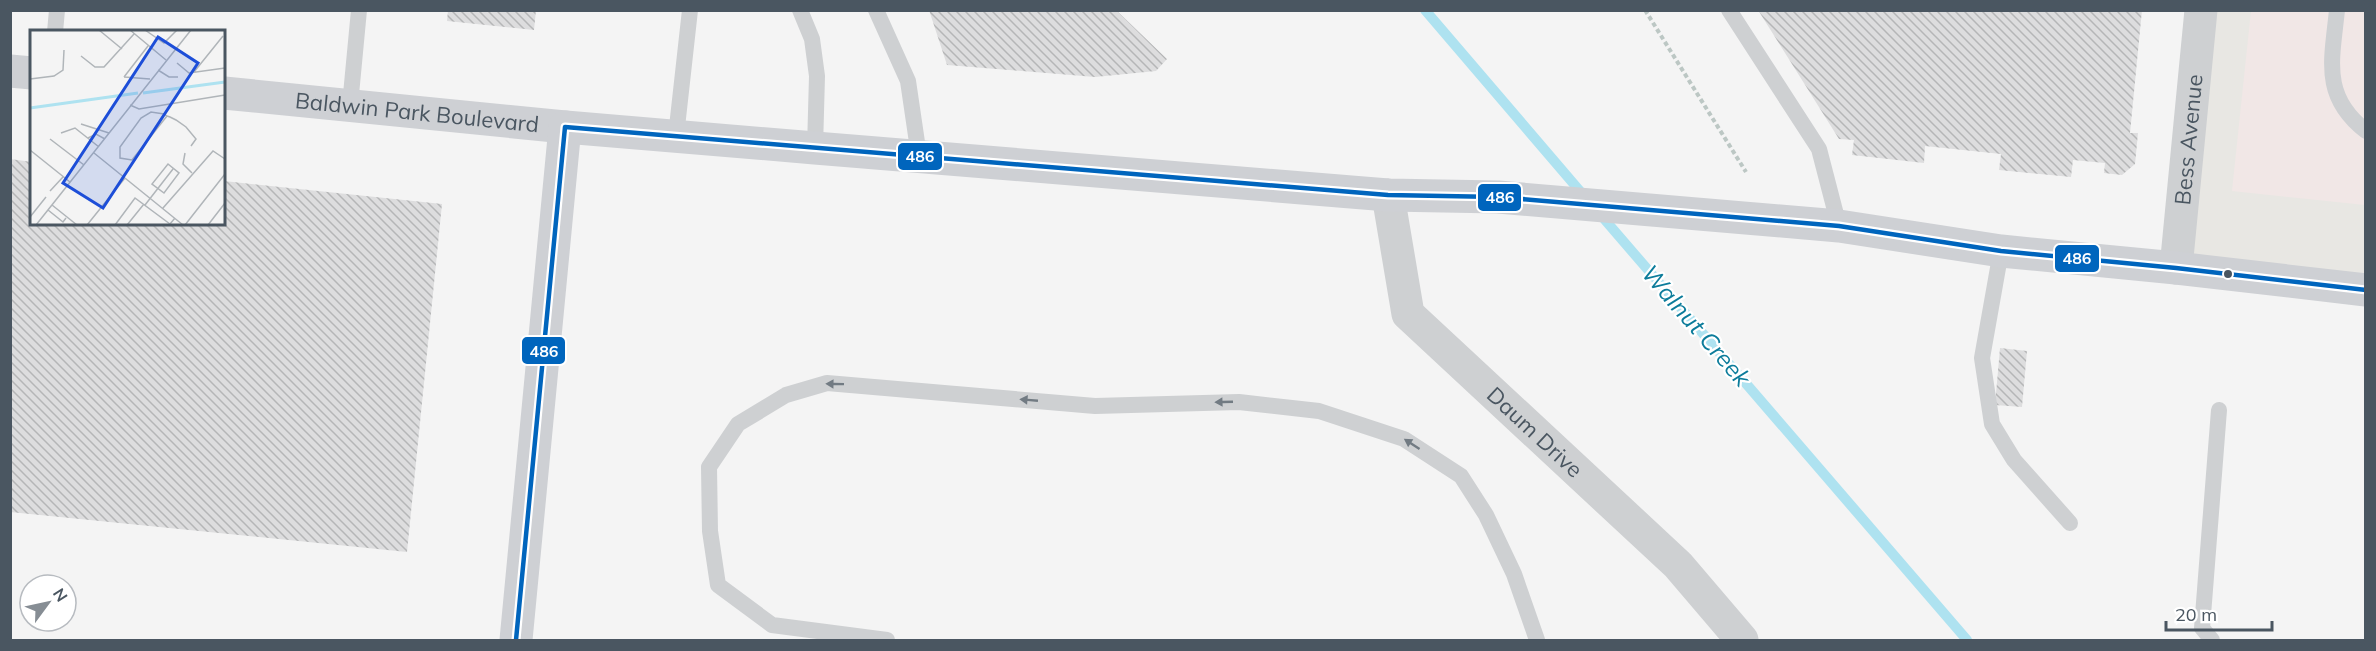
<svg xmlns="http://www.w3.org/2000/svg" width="2376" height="651" font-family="Mulish,sans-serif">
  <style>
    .commercial { fill: #e8e7e3 }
    .medical { fill: #f1e7e6 }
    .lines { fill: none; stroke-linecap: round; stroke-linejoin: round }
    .stream { stroke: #aee2f0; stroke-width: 10 }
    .building { fill: url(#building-back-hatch) }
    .path { stroke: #bcc7c4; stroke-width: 4; stroke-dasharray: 4.5 3; stroke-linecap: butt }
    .lane { stroke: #ced0d2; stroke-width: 16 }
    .street { stroke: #ced0d2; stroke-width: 33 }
    .secondary { stroke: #ced0d4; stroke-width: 33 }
    .bus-1-casing { stroke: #fff; stroke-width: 9 }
    .bus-1 { stroke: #0065bd; stroke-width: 4.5 }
    .oneway { fill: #727b83 }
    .bus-dot { fill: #4a5661; stroke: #fff; stroke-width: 2 }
    .labels { text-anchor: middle; stroke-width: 4.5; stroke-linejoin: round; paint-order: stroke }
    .street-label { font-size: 22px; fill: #4a5661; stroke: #fff }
    .water-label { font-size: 24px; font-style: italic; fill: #0c7c9b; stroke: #fff }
    .inset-river { fill: none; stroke: #aee2f0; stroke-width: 3 }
    .inset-road { fill: none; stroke: #b0b5b9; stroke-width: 1.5 }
    .view { fill: #1d4ed8; fill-opacity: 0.15; stroke: #1d4ed8; stroke-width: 3 }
    .inset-edge { fill: none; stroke: #4a5661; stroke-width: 3 }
    .line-badge { stroke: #fff; stroke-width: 2 }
    .badge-label { font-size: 16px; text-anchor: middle; font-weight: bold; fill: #fff }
  </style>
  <defs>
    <pattern id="building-back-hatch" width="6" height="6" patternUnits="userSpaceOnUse" patternTransform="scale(1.5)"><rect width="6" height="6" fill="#ddddde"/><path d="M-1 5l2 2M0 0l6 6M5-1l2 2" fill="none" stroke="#b5b6b7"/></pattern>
  </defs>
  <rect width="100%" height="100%" fill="#f4f4f4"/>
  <path class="commercial" d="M 2203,11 L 2365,11 L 2365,288 L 2176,268 Z"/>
  <path class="medical" d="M 2251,11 L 2365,11 L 2365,205 L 2232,191 Z"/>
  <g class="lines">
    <path class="stream" d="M 1425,10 L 1585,197
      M 1599,213 L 1967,640"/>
  </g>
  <path class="building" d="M 448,10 L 536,10 L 534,30 L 447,21 Z
    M 929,10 L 1116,10 L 1167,59 L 1156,71 L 1095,77 L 947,65 Z
    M 1758,10 L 2142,10 L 2130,133 L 2138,133 L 2135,164 L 2122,175 L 2104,173 L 2105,163 L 2073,160 L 2071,177 L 1999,170 L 2001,154 L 1925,146 L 1924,163 L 1852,155 L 1854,140 L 1839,139 Z
    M 10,159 L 32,162 L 32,224 L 224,224 L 224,181 L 442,204 L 407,552 L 10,512 Z
    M 2000,348 L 2027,351 L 2022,407 L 1995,405 Z"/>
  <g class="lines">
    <path class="path" d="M 1645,10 L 1746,172"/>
    <path class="lane" d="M 800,10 L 812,39 L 817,76 L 815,148
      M 876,10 L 908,81 L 919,156
      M 1729,10 L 1819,149 L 1839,226
      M 2337,10 C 2332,60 2321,96 2366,131
      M 55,32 L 57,10
      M 350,105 L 359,10
      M 676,136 L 690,10
      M 2001,251 L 1982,358 L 1992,424 L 2014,460 L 2070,523
      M 887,640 L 772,625 L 718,585 L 710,531 L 709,467 L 738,424 L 786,395 L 827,383 L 1095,406 L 1239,402 L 1319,411 L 1404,439 L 1461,476 L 1486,515 L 1514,574 L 1537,640
      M 2212,640 L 2202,628 L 2219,410"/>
    <g class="street">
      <path id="s1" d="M 1388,195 L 1408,314 L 1678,565 L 1742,640"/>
      <path id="s2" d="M 2176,268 L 2201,10"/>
    </g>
    <g class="secondary">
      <path d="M 10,71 L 32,73"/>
      <path id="s3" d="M 224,93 L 565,127 L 815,148 L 1388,195 L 1498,197 L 1839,226 L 2001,251 L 2176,268 L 2366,290"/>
      <path d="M 516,640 L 565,127"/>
    </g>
    <g class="bus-1-casing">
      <path id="bus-1" d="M 516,640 L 565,127 L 1388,195 L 1498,197 L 1839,226 L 2001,251 L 2176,268 L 2366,290"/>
    </g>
    <use href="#bus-1" class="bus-1"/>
  </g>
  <defs><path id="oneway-solid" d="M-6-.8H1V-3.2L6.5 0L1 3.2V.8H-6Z" transform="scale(1.5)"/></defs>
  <g class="oneway">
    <use href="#oneway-solid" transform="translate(835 384) rotate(-179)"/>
    <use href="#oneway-solid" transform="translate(1029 400) rotate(-175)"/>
    <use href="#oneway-solid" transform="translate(1224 402) rotate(178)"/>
    <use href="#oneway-solid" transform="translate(1412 444) rotate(-147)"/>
  </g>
  <circle class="bus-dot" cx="2228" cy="274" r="5"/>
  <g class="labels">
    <g class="street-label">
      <text dy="8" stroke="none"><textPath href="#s3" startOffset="194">Baldwin Park Boulevard</textPath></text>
      <text dy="8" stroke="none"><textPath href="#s2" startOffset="129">Bess Avenue</textPath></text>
      <text dy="8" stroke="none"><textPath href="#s1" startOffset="294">Daum Drive</textPath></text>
    </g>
    <g class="water-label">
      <text transform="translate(1696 326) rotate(49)" y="8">Walnut Creek</text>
    </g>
  </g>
  <g transform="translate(30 30)">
    <rect width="195" height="195" fill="#f4f4f4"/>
    <path class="inset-river" d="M 113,63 L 195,52M 0,78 L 108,63"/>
    <path class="inset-road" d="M 69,0 L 92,19M 100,0 L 136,30M 115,0 L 134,13 L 147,0M 51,26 L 65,37 L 74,37 L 104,4M 147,33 L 159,43 L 195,38M 128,40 L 139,47 L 148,47M 164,42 L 193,6M 94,47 L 118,16M 94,47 L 120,49M 0,49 L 24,46 L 33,40 L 34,20M 100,75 L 109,79 L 195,65M 137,86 L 102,130 L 90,128 L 90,117 L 111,88 L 121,82 L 134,84 L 137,86 L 140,87 L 146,90 L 156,97 L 166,109 L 161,116M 51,94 L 79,103M 31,103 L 45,98 L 69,117M 58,108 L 66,104 L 75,109M 20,109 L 54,135M 0,120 L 40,152M 64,123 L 153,195M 155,123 L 153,134 L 162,143M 138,134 L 149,143 L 134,163 L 122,154 ZM 20,161 L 33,147M 22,175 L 47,195M 115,175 L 143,139M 133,178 L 183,121 L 195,129M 18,180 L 33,192 L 36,188M 0,187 L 16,167M 6,195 L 161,0M 57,195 L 95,148M 85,195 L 105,168 L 140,194 L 145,188M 97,195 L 114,174M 155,195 L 195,144M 178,195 L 195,173"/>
    <path class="view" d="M 128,7 L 168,33 L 73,178 L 33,153 Z"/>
    <rect width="195" height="195" class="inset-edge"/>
  </g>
  <g class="line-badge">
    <rect x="897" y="142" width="46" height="29" rx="6" fill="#0065bd"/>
    <rect x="1477" y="183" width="45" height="29" rx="6" fill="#0065bd"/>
    <rect x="2054" y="244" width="46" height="29" rx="6" fill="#0065bd"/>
    <rect x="521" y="336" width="45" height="29" rx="6" fill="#0065bd"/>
  </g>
  <g class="badge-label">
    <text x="920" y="162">486</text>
    <text x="1500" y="203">486</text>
    <text x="2077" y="264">486</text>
    <text x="544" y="357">486</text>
  </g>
  <rect width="2376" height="651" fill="none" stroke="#4a5661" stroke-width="24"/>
  <g transform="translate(48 603) rotate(57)"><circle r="28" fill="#ffffff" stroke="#b7bbc0" stroke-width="1.5"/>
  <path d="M0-4.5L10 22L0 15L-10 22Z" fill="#868d94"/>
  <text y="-9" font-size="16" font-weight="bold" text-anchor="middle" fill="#4a5661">N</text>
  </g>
  <path d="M2166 621v9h106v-9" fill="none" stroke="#4a5661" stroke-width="3"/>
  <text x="2175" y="621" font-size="18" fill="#4a5661" stroke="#ffffff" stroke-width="4.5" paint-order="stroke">20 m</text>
</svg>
